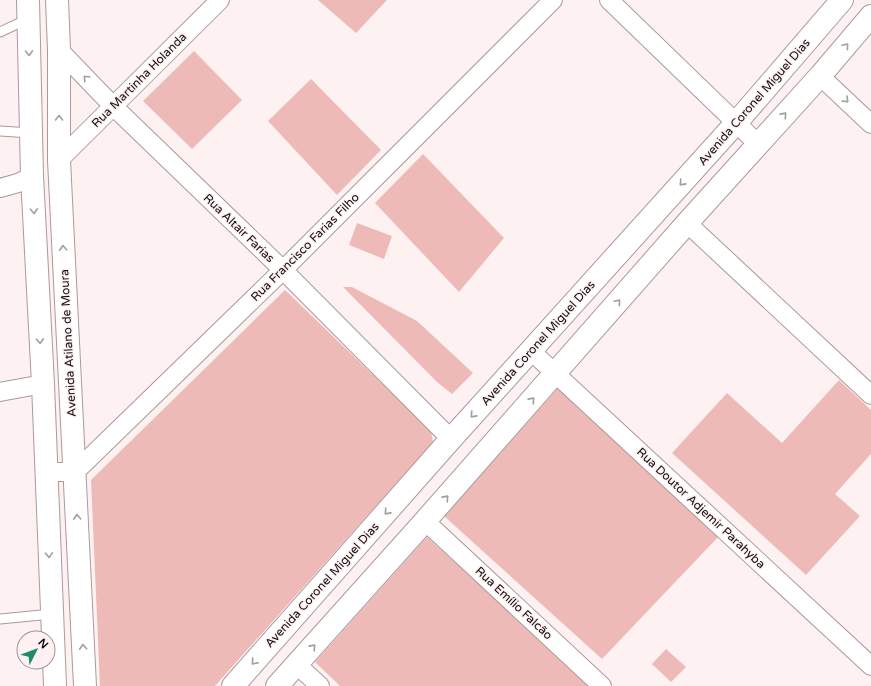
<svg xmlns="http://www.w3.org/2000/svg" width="871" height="686" font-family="'Varela Round',sans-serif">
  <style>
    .green { fill: #eebab7 }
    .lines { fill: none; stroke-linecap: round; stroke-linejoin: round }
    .lane-casing { stroke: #ab9a99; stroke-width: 11 }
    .street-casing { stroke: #ab9a99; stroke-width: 20 }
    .secondary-casing { stroke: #ab9a99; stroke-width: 24 }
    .lane { stroke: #fff; stroke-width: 9 }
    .street { stroke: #fff; stroke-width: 18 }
    .secondary { stroke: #fff; stroke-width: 22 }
    .oneway { stroke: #a19e9e }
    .labels { text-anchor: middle; stroke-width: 3; stroke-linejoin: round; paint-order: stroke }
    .street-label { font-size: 12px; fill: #130d0c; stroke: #fdf2f1 }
  </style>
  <rect width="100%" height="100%" fill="#fdf2f1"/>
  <path class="green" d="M 318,0 L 387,0 L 356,33 Z
    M 194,51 L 242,100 L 192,149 L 143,101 Z
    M 311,79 L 381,150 L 337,195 L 268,121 Z
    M 423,154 L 504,238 L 459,292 L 375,203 Z
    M 357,223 L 392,236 L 384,259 L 349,245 Z
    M 343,287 L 352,287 L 417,321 L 473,373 L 452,394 L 437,382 Z
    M 285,290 L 431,431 L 433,442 L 215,686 L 100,686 L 91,480 Z
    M 839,380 L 871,410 L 871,454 L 835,494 L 860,516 L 806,575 L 672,453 L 727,393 L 782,443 Z
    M 558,388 L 720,535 L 602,659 L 444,516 Z
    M 427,537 L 590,686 L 340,686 L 315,662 Z
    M 666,649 L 686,667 L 671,682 L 652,664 Z"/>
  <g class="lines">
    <g class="lane-casing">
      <path id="lane" d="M 0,32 L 28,19
        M 0,131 L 31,133
        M 0,619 L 52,614"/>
    </g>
    <g class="street-casing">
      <path id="street" d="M 609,0 L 758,144
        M 59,50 L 113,106 L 283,270 L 451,439
        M 820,76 L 871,124
        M 59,160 L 220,0
        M 0,188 L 18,183 L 32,176
        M 687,223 L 871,395
        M 531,351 L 871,666
        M 0,392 L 43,384
        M 46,472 L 75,472 L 283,270 L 553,0
        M 425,521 L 602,686
        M 297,665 L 320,686"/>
    </g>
    <g class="secondary-casing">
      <path id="secondary" d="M 28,0 L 32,176 L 43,384 L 55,686
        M 57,0 L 59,50 L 59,160 L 85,686
        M 233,686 L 451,439 L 736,123 L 842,0
        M 277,686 L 425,521 L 687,223 L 820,76 L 871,16"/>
    </g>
    <use href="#lane" class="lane"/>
    <use href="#street" class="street"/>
    <use href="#secondary" class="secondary"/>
  </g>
  <defs><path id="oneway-chevron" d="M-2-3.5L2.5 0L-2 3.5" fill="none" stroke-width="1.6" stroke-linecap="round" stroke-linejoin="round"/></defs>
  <g class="oneway">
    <use href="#oneway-chevron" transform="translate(846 46) rotate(-50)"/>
    <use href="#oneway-chevron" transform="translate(29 53) rotate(89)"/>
    <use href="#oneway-chevron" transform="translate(86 78) rotate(-134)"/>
    <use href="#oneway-chevron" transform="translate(846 100) rotate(44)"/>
    <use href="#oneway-chevron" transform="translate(784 115) rotate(-48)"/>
    <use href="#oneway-chevron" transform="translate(59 118) rotate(-90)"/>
    <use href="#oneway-chevron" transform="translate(682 183) rotate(132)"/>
    <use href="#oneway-chevron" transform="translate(34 211) rotate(87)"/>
    <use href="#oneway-chevron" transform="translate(63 248) rotate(-93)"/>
    <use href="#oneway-chevron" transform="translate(618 302) rotate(-49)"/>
    <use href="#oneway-chevron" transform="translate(40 341) rotate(87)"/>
    <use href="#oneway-chevron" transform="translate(532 400) rotate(-48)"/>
    <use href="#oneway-chevron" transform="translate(473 415) rotate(132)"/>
    <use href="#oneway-chevron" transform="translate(446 498) rotate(-48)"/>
    <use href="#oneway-chevron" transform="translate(387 512) rotate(132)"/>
    <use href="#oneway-chevron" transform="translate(77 517) rotate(-93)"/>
    <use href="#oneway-chevron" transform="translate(49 555) rotate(88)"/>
    <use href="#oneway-chevron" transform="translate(83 647) rotate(-93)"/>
    <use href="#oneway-chevron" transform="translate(313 647) rotate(-48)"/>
    <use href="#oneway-chevron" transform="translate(254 662) rotate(132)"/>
  </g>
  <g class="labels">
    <g class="street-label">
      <text transform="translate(139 80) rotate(-45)" y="4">Rua Martinha Holanda</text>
      <text transform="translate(754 102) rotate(-49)" y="4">Avenida Coronel Miguel Dias</text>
      <text transform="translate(239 228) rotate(44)" y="4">Rua Altair Farias</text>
      <text transform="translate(305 247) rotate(-45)" y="4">Rua Francisco Farias Filho</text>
      <text transform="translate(68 343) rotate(-93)" y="4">Avenida Atilano de Moura</text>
      <text transform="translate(538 343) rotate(-48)" y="4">Avenida Coronel Miguel Dias</text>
      <text transform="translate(701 508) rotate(43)" y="4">Rua Doutor Adjemir Parahyba</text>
      <text transform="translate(322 585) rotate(-48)" y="4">Avenida Coronel Miguel Dias</text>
      <text transform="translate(514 603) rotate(43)" y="4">Rua Emílio Falcão</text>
    </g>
  </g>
  <g transform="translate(36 650) rotate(48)"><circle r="19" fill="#fdf2f1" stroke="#9f9695"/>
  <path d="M0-3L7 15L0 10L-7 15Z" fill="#1c8c6c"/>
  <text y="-6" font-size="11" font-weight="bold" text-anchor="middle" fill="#130d0c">N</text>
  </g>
</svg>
